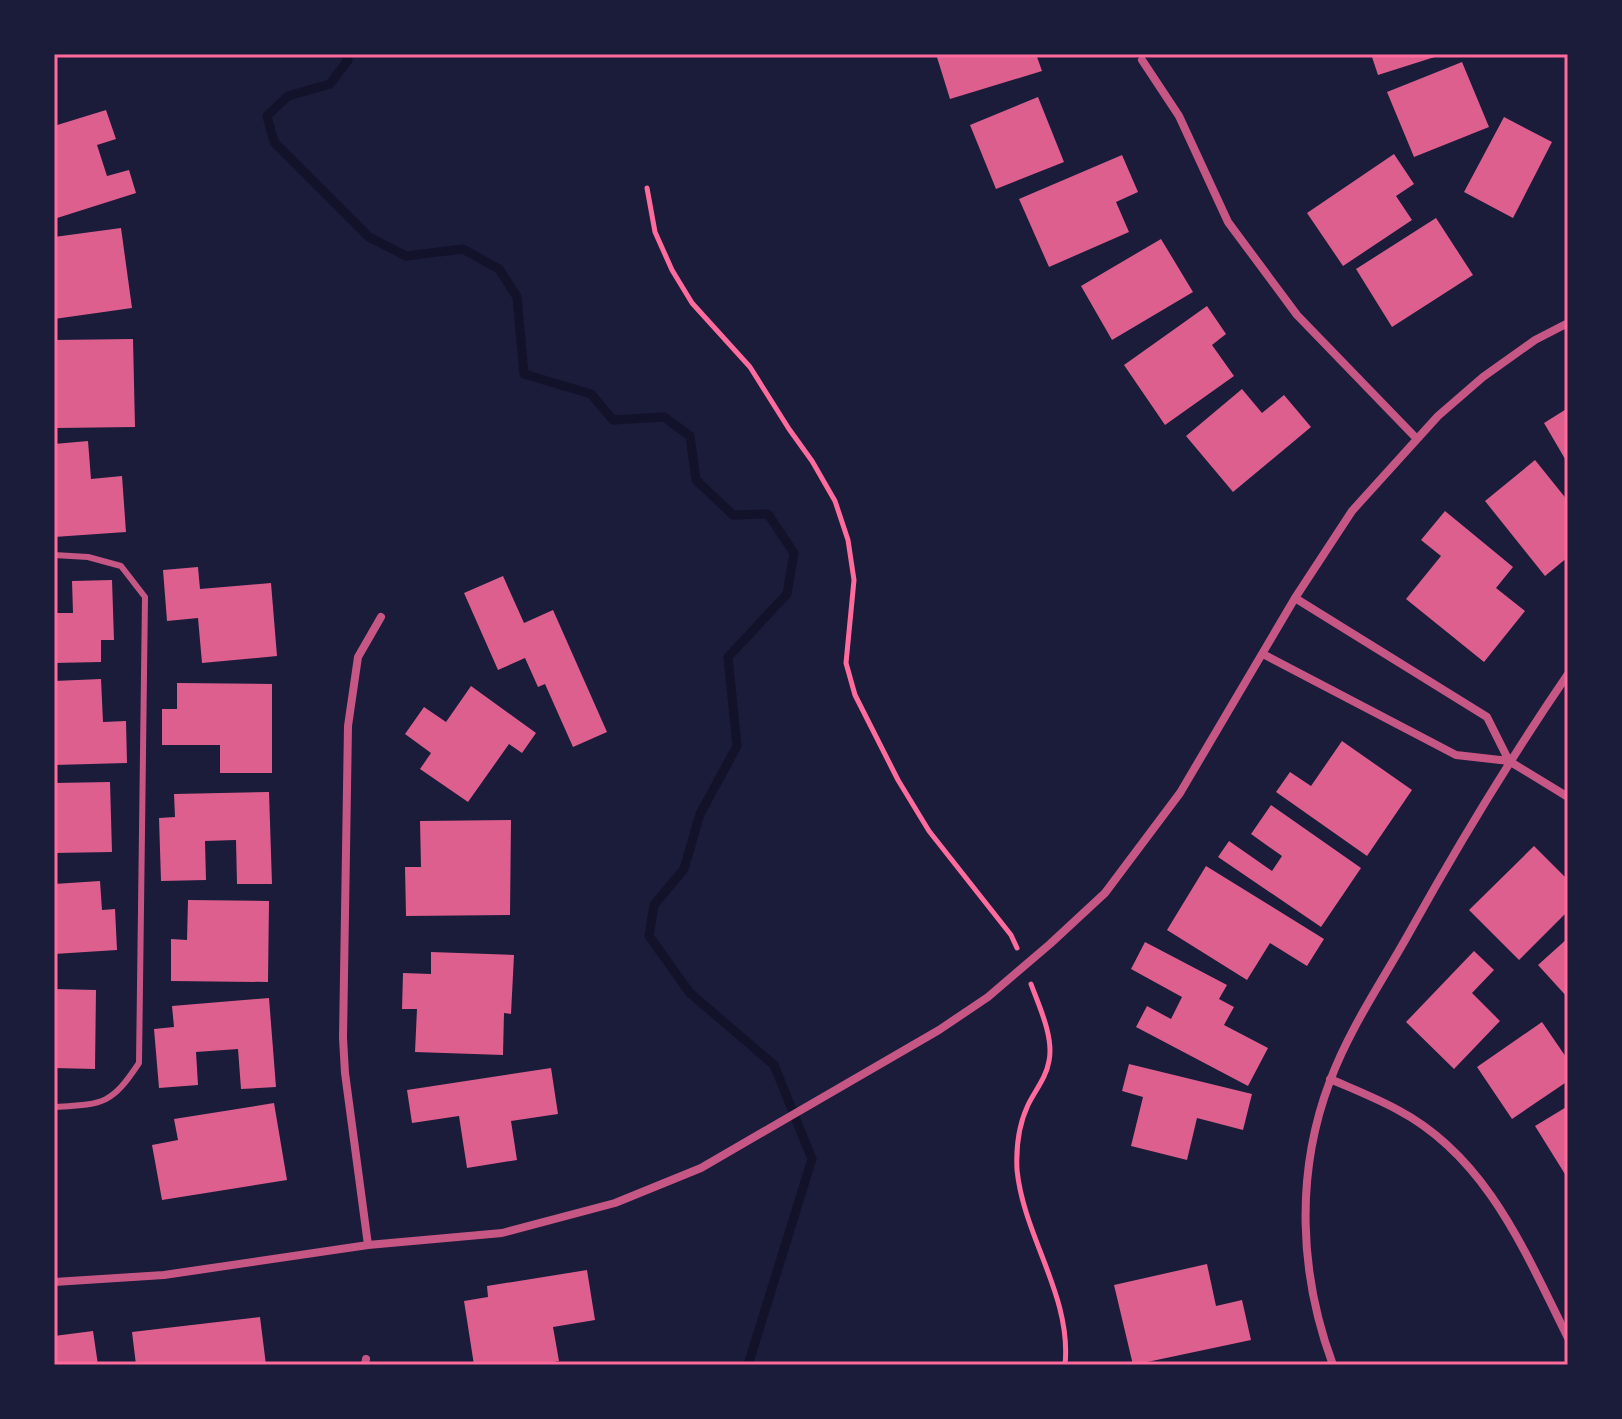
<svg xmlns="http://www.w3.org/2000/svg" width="1622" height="1419" font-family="Arial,sans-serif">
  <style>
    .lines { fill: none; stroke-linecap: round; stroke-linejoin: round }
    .stream { stroke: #12122b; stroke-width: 9 }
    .building { fill: #dd5f8e }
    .path { stroke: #ff6b9d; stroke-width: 5 }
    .service { stroke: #c65784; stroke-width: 6 }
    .minor { stroke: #c65784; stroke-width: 8 }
    .neatline { fill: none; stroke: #ff6b9d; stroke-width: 3 }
  </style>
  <rect width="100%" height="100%" fill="#1b1b3a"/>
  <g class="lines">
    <path class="stream" d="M 346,54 L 348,60 L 330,84 L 288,96 L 267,116 L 274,142 L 369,237 L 406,256 L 463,249 L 499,269 L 517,297 L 524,374 L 591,394 L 613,420 L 664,417 L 690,436 L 696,480 L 733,515 L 768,514 L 794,553 L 787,594 L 728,657 L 737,746 L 700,814 L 684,869 L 654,905 L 649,936 L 690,993 L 774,1065 L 812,1159 L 748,1365"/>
  </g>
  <path class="building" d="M 936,54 L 1036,54 L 1042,71 L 950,99 Z
    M 1371,54 L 1441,54 L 1441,55 L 1378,75 Z
    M 1462,62 L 1489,127 L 1414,157 L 1387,92 Z
    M 1038,97 L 1064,162 L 996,189 L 970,125 Z
    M 106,110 L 116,139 L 97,145 L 107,176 L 129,170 L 136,193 L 54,219 L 54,126 Z
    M 1504,117 L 1552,142 L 1513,218 L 1464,192 Z
    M 1394,154 L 1414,184 L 1396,196 L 1412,220 L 1343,266 L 1307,213 Z
    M 1122,155 L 1138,192 L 1116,202 L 1129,232 L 1049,267 L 1019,199 Z
    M 1436,218 L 1473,275 L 1392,327 L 1356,269 Z
    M 121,228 L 132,308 L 54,319 L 54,237 Z
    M 1161,239 L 1193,292 L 1112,340 L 1081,286 Z
    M 1207,306 L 1226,334 L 1212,345 L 1234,376 L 1165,425 L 1124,365 Z
    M 133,339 L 135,427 L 57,428 L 54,340 Z
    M 1242,389 L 1262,413 L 1284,395 L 1311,427 L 1233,492 L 1186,436 Z
    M 1568,408 L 1568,464 L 1544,423 Z
    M 88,441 L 91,479 L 122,476 L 126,532 L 54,537 L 54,444 Z
    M 1535,460 L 1568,501 L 1568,557 L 1545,576 L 1485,501 Z
    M 1445,511 L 1513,567 L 1496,588 L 1525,611 L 1484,662 L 1406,599 L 1441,556 L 1421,540 Z
    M 198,567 L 200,589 L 271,583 L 277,656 L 202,663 L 198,618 L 167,621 L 163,570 Z
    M 503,576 L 524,623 L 553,610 L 607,732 L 573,747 L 545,684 L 538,687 L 525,658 L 498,670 L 464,593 Z
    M 112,580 L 114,640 L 101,640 L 101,662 L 54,663 L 54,613 L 73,613 L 72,581 Z
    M 101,679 L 103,722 L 126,721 L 127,763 L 54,765 L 54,681 Z
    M 177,683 L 272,684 L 272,773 L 220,773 L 220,745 L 162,745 L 162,709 L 177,709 Z
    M 471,686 L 536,733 L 522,753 L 509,744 L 468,802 L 420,769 L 431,753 L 405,734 L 424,707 L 446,722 Z
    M 1342,741 L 1412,790 L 1367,856 L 1276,792 L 1290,772 L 1311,786 Z
    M 110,782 L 112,852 L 54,853 L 54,783 Z
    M 269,792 L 272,884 L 237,884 L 236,840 L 205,841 L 206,880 L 161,881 L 159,818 L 175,817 L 174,794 Z
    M 1271,805 L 1361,868 L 1321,927 L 1218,857 L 1229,841 L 1272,871 L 1282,856 L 1251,834 Z
    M 511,820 L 510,915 L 406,916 L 405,867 L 421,867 L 420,821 Z
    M 1534,846 L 1568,880 L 1568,911 L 1519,960 L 1469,910 Z
    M 1206,866 L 1324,939 L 1307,966 L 1270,943 L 1247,980 L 1167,930 Z
    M 100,881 L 102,910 L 115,909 L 117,950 L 54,954 L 54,884 Z
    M 188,900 L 269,901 L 268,982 L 171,981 L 171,939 L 187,940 Z
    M 1568,938 L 1568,998 L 1538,965 Z
    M 1145,942 L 1227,985 L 1219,999 L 1234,1007 L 1224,1025 L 1268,1048 L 1248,1086 L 1136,1027 L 1147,1006 L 1171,1019 L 1182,997 L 1131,969 Z
    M 1474,951 L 1494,970 L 1472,993 L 1500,1021 L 1454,1069 L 1406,1022 Z
    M 431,952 L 514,955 L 511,1014 L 504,1013 L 503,1055 L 415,1052 L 417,1009 L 402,1009 L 403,973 L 431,974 Z
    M 54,989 L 96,990 L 95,1069 L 54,1068 Z
    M 269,998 L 276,1087 L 241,1089 L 238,1049 L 196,1052 L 198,1085 L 159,1088 L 154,1029 L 174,1027 L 172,1006 Z
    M 1542,1022 L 1568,1060 L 1568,1081 L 1512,1119 L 1477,1067 Z
    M 1129,1064 L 1252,1094 L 1243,1130 L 1197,1118 L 1187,1160 L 1131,1146 L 1143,1097 L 1122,1091 Z
    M 551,1068 L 558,1114 L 511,1121 L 517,1160 L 467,1168 L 459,1116 L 412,1123 L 407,1090 Z
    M 274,1103 L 287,1180 L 162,1200 L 152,1145 L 178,1140 L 174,1119 Z
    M 1568,1106 L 1568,1179 L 1535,1126 Z
    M 1207,1264 L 1216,1306 L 1242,1300 L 1251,1340 L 1133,1365 L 1114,1285 Z
    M 587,1270 L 595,1320 L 553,1327 L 559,1361 L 538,1365 L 474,1365 L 464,1301 L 488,1297 L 487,1286 Z
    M 260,1317 L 266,1365 L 136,1365 L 132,1332 Z
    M 93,1331 L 98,1365 L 54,1365 L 54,1336 Z"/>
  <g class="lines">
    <path class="path" d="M 647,188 L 655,232 L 672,270 L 692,303 L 750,367 L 789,429 L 812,461 L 835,501 L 848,540 L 854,580 L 846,663 L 855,695 L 898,780 L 929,831 L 1011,935 L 1017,948
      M 1031,984 C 1039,1006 1054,1037 1049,1061 C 1046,1078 1036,1089 1028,1105 C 1019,1124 1016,1149 1017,1170 C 1024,1238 1072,1296 1065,1365"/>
    <path class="service" d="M 54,555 L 88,557 L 121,566 L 145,597 L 139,1063 C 111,1105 104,1104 54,1107"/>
    <path class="minor" d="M 1142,60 L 1179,116 L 1228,222 L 1297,315 L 1417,439
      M 1295,598 L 1487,717 L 1509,761
      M 1263,654 L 1456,755 L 1509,761 L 1568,797
      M 1330,1079 C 1353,1089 1376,1098 1398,1110 C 1487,1157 1525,1252 1568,1338
      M 368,1245 L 345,1073 L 343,1038 L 348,726 L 358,657 L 381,617
      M 54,1282 L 164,1275 L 368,1245 L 502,1233 L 615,1203 L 701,1168 L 939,1030 L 988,997 L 1050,944 L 1105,893 L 1180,793 L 1295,598 L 1352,511 L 1438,416 L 1483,377 L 1535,340 L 1568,323
      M 365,1365 L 366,1359
      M 1333,1365 C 1299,1274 1295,1173 1330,1081 C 1350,1027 1385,977 1413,926 C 1461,840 1512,756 1568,674"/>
  </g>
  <rect width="1622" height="1419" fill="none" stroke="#1b1b3a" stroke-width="112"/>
  <rect x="56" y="56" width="1510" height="1307" class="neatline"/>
</svg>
